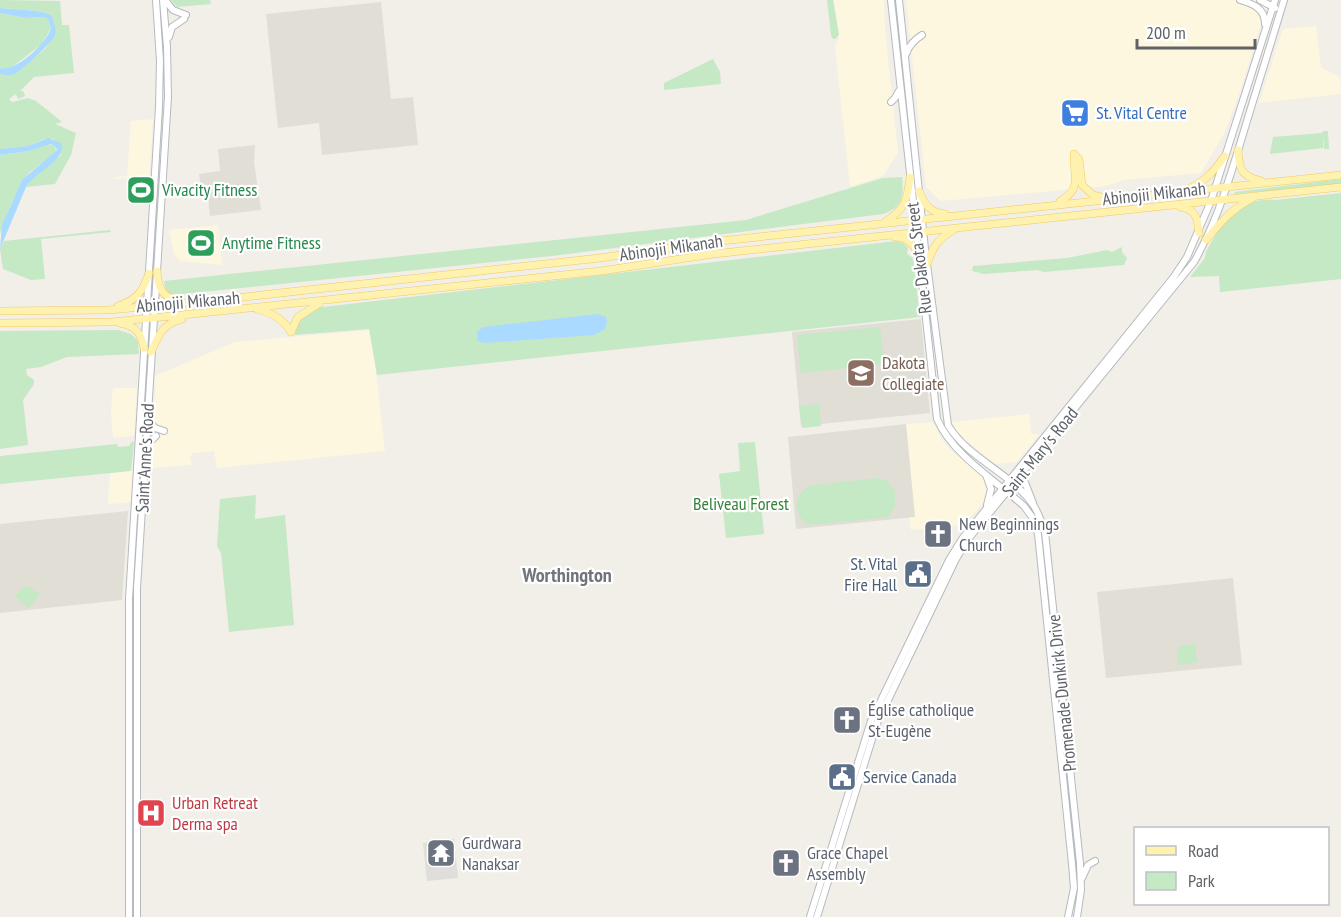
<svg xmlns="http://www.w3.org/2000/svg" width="1341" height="917" font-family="'PT Sans Narrow',sans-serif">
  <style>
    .commercial { fill: #fef7e0 }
    .industrial { fill: #e0deda }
    .education { fill: #e1ded6 }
    .green { fill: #c5e8c5 }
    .water { fill: #aadaff }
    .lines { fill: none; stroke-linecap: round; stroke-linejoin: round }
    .secondary-casing { stroke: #b6babf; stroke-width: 8 }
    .primary-casing { stroke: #f2c960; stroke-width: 8 }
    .secondary { stroke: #fff; stroke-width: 6 }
    .primary { stroke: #fff2af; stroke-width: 7 }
    .labels { text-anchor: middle; stroke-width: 4.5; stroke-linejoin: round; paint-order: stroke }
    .shop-label { font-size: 18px; fill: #366cbe; stroke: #fff; text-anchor: start }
    .leisure-label { font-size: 18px; fill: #27864d; stroke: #fff; text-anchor: start }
    .street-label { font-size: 18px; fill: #5f6368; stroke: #fff }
    .education-label { font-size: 18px; fill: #785e54; stroke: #fff; text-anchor: start }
    .park-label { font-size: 18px; fill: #348238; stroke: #fff }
    .worship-label { font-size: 18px; fill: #5b616d; stroke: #fff; text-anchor: start }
    .service-label { font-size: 18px; fill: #4e5e75; stroke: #fff; text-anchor: end }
    .health-label { font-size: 18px; fill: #be3a42; stroke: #fff; text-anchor: start }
    .neighbourhood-label { font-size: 20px; font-weight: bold; fill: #70757a; stroke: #fff }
  </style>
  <rect width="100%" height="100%" fill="#f1efe8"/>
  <path class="commercial" d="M 834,0 L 884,0 L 885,30 L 898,153 L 883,176 L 850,187 L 835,46 L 839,39 Z
    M 906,0 L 1268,0 L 1240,92 L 1224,134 L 1201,173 L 1123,180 L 1107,186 L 941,201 L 926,187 Z
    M 1316,26 L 1321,68 L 1340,77 L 1341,94 L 1259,103 L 1283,29 Z
    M 153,119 L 148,197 L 130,199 L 127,178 L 115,179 L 115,177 L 127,176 L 131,121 Z
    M 218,225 L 222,265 L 180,261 L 174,254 L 169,230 Z
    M 371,330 L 385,451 L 217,468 L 214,451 L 193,453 L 190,456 L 192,465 L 149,468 L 153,459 L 155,376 L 235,342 Z
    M 113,388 L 137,388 L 134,436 L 113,438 L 111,411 Z
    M 1029,414 L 1031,434 L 1039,434 L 1017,462 L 995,464 L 959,435 L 951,422 Z
    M 933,422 L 942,440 L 953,452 L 983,477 L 986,482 L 988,490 L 984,502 L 964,525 L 911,530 L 909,517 L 915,517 L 906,424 Z
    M 135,470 L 134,502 L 108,504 L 110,473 Z"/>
  <path class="industrial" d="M 454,839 L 458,878 L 427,881 L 423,843 Z"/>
  <path class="education" d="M 381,2 L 391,99 L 413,97 L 418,145 L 322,155 L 319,123 L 278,128 L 266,14 Z
    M 255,145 L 254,162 L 261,210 L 210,216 L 207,187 L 201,187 L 199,174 L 220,171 L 218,149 Z
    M 921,319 L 930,413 L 801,426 L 792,332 Z
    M 906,424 L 915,517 L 796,529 L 788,437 Z
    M 128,511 L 122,600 L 0,613 L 0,524 Z
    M 1233,578 L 1242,665 L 1106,678 L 1097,592 Z"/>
  <path class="green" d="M 0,0 L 60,1 L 62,25 L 69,25 L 74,73 L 34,77 L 20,91 L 23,91 L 25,96 L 18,99 L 16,94 L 9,99 L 12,102 L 28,98 L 36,101 L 62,122 L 55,124 L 76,133 L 71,155 L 55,184 L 26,187 L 30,181 L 61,155 L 53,139 L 44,139 L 28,146 L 0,149 L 0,74 L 12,75 L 45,49 L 55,34 L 52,16 C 44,9 13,10 0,8 Z
    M 171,0 L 210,0 L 211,4 L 177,7 Z
    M 827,0 L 833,0 L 839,35 L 835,39 L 832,38 L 831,35 Z
    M 0,13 L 25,18 L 44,17 L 48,19 L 51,28 L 42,44 L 8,70 L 0,68 Z
    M 713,59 L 720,72 L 721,84 L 664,90 L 664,83 Z
    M 1323,131 L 1328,131 L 1329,149 L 1324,149 L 1323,136 L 1323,148 L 1270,154 L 1273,137 L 1322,133 Z
    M 47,144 L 55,146 L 56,153 C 47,159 36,167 29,173 C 19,182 3,222 0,235 L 0,155 L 29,151 Z
    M 902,177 C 904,195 903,208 883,214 L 552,256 L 183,294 L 171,294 L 166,291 L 164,281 L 746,220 L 883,178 Z
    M 1341,179 L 1341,184 L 1235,194 L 1235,192 Z
    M 1341,193 L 1341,279 L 1220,292 L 1219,276 L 1190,277 L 1205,258 L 1206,252 C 1222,223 1237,197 1275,200 Z
    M 110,230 L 111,232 L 41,239 L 45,279 L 31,280 L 3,269 L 0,249 L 4,241 Z
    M 897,241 L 903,243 L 908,247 L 907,254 L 913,258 L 920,317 L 377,375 L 369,329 L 295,335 C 296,321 303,316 314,308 Z
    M 1122,247 L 1122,252 L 1127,258 L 1124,265 L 1044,272 L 1037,270 L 984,274 L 972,271 L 973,266 L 1067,258 L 1107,250 L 1112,252 Z
    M 880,327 L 884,364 L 801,373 L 797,335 Z
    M 118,330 L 131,334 L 138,341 L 139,354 L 67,357 L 41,367 L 26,369 L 27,375 L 34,380 L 34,384 L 23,400 L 28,445 L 0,449 L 0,331 Z
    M 819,404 L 821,426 L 802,428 L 799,406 Z
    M 132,441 L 134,442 L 131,471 L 0,484 L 0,456 L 117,444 L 118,447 L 129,446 Z
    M 755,442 L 764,534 L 726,538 L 719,474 L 740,471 L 738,443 Z
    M 879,478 L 887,481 L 895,491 L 895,507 L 888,517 L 810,525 C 790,516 793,490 814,485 Z
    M 256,495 L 255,519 L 285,515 L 294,625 L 229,632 L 221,553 L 217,546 L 220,499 Z
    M 27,586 L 40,594 L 29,608 L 15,596 L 22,588 Z
    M 1195,644 L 1197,662 L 1178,665 L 1177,653 L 1180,646 Z"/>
  <path class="water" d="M 0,8 C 14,10 43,9 52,16 C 53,23 57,28 55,35 C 53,42 20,72 14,74 C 9,76 5,75 0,74 L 0,68 C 15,73 48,42 51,28 L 48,19 L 44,17 L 25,18 L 0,13 Z
    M 48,138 L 61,143 C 68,160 34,173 26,187 L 0,249 L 2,225 L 22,180 L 57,150 L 55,146 L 50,144 L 29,151 L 0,155 L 0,149 L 28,146 Z
    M 598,314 L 606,317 L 607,323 L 604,330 L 594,335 L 484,343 L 478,341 L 477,332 L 483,327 Z"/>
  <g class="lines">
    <g class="secondary-casing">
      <path id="secondary" d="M 165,0 L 173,10 L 186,15
        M 891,0 L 937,419 C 952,454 996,481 1024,506 L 1032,517 L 1038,534 L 1072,864 L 1074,888 L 1068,917
        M 899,0 L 925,249 L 948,425 C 968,459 1012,473 1034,506 C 1039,514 1042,524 1045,532 L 1080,863 L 1081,890 L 1077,917
        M 1240,0 C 1253,4 1265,8 1265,24
        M 1260,0 L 1275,8
        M 169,37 L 172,27 L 184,19
        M 906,54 C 909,45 914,40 922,35
        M 891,102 L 895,98 L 899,91
        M 147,418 L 155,428 L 164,431
        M 146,446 L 156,436
        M 1025,473 L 1024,480 L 1033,503
        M 986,475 L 991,489 L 987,505
        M 1082,878 L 1088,865 L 1095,861
        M 129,917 L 129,599 L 159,107 L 160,61 L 156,0
        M 137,917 L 137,588 L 168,97 L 167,47 L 163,0
        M 810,917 L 871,721 L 949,560 L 962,539 L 1173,278 L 1187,257 L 1211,201 L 1275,0
        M 817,917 L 877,723 L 956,559 L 969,538 L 1194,262 C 1216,223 1225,192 1238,151 C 1253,100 1269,50 1284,0"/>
    </g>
    <g class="primary-casing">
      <path id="primary" d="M 1238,150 C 1239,169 1241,176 1261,181
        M 1074,154 L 1079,159 L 1082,185 L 1093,195 L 1101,197
        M 1188,189 C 1207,180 1213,172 1225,156
        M 919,191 C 925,205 929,212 945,214
        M 1060,201 C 1083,189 1073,175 1074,154
        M 1180,207 C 1196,209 1198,219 1199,233
        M 885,222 C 906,208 907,201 910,177
        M 895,237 C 907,237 913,243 918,254
        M 1206,240 C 1220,223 1232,208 1253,198
        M 927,264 C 933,247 938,238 954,230
        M 157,271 C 158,288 162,298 180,300
        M 118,306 C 137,300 143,291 149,273
        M 257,309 C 272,313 282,318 291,332
        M 0,311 L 108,310 L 198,302 L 600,258 L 711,242 L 1341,175
        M 0,323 L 112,322 L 201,313 L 601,271 L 713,254 L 1341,187
        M 120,323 C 136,326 141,333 144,348
        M 291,332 L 298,317 L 320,303
        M 151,352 C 159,335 162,324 182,319"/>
    </g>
    <use href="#secondary" class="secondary"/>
    <use href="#primary" class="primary"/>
  </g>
  <defs>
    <g id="supermarket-square" transform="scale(1.5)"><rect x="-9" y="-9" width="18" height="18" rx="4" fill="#3f7fe0" stroke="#fff"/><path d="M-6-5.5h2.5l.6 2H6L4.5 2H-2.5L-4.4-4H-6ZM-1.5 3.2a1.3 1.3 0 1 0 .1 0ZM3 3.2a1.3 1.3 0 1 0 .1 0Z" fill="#fff"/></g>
    <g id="stadium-square" transform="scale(1.5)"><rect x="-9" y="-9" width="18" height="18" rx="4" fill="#2e9e5b" stroke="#fff"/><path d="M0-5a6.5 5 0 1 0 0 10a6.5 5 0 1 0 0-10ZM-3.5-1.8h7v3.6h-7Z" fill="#fff"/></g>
    <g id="school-square" transform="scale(1.5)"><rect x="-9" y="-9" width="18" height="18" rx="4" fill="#8d6e63" stroke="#fff"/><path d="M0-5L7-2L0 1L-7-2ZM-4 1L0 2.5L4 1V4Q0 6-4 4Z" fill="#fff"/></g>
    <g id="church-square" transform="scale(1.5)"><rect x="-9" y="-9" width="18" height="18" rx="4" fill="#6b7280" stroke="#fff"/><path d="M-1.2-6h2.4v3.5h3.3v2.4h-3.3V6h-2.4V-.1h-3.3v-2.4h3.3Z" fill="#fff"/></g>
    <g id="civic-square" transform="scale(1.5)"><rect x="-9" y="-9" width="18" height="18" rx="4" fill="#5c6f8a" stroke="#fff"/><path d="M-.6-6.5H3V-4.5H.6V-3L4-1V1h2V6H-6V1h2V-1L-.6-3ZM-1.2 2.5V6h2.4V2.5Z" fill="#fff"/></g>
    <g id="hospital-square" transform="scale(1.5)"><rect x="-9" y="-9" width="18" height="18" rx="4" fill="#e0444e" stroke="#fff"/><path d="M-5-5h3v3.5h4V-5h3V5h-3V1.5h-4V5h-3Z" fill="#fff"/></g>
    <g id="temple-square" transform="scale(1.5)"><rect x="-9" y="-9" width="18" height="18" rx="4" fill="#6b7280" stroke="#fff"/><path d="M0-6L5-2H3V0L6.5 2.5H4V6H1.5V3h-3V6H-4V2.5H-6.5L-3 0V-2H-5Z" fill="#fff"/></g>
  </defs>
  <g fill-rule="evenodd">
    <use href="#supermarket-square" x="1075" y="113"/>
    <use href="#stadium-square" x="141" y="190"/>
    <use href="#stadium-square" x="201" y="243"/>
    <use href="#school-square" x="861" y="373"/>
    <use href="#church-square" x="938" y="534"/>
    <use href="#civic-square" x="918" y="574"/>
    <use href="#church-square" x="847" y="720"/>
    <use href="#civic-square" x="842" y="777"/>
    <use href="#hospital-square" x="151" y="813"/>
    <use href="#temple-square" x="441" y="853"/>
    <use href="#church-square" x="786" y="863"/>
  </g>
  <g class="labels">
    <g class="shop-label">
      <text x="1096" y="119">St. Vital Centre</text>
    </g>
    <g class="leisure-label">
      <text x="162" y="196">Vivacity Fitness</text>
      <text x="222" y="249">Anytime Fitness</text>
    </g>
    <g class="street-label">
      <text transform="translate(1154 194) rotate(-6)" y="6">Abinojii Mikanah</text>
      <text transform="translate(671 248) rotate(-8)" y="6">Abinojii Mikanah</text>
      <text transform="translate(919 258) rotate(-97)" y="6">Rue Dakota Street</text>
      <text transform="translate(188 302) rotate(-5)" y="6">Abinojii Mikanah</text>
      <text transform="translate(1040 452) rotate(-51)" y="6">Saint Mary's Road</text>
      <text transform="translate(145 458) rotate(-87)" y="6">Saint Anne's Road</text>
      <text transform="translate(1062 693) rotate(-96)" y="6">Promenade Dunkirk Drive</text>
    </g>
    <g class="education-label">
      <text x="882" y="369">Dakota<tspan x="882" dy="21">Collegiate</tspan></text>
    </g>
    <g class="park-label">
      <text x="741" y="510">Beliveau Forest</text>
    </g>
    <g class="worship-label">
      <text x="959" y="530">New Beginnings<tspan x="959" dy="21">Church</tspan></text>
      <text x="868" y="716">Église catholique<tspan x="868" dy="21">St-Eugène</tspan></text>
      <text x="462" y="849">Gurdwara<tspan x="462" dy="21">Nanaksar</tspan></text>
      <text x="807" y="859">Grace Chapel<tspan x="807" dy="21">Assembly</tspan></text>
    </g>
    <g class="service-label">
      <text x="897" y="570">St. Vital<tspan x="897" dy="21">Fire Hall</tspan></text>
      <text x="863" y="783" text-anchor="start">Service Canada</text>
    </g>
    <g class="health-label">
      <text x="172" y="809">Urban Retreat<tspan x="172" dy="21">Derma spa</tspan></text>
    </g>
    <g class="neighbourhood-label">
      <text x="567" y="582">Worthington</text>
    </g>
  </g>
  <rect x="1134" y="827" width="195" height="78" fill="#ffffff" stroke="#bfc1c3" stroke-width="1.5"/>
  <rect x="1146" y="846" width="30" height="9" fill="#fff2af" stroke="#bfc1c3" stroke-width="1.5"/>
  <text x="1188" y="857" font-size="18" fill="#5f6368">Road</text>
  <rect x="1146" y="872" width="30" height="18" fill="#c5e8c5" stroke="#bfc1c3" stroke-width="1.5"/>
  <text x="1188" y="887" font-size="18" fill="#5f6368">Park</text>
  <path d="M1137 39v9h118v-9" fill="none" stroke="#5f6368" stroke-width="3"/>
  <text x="1146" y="39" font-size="18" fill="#5f6368" stroke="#ffffff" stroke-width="4.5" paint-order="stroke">200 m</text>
</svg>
